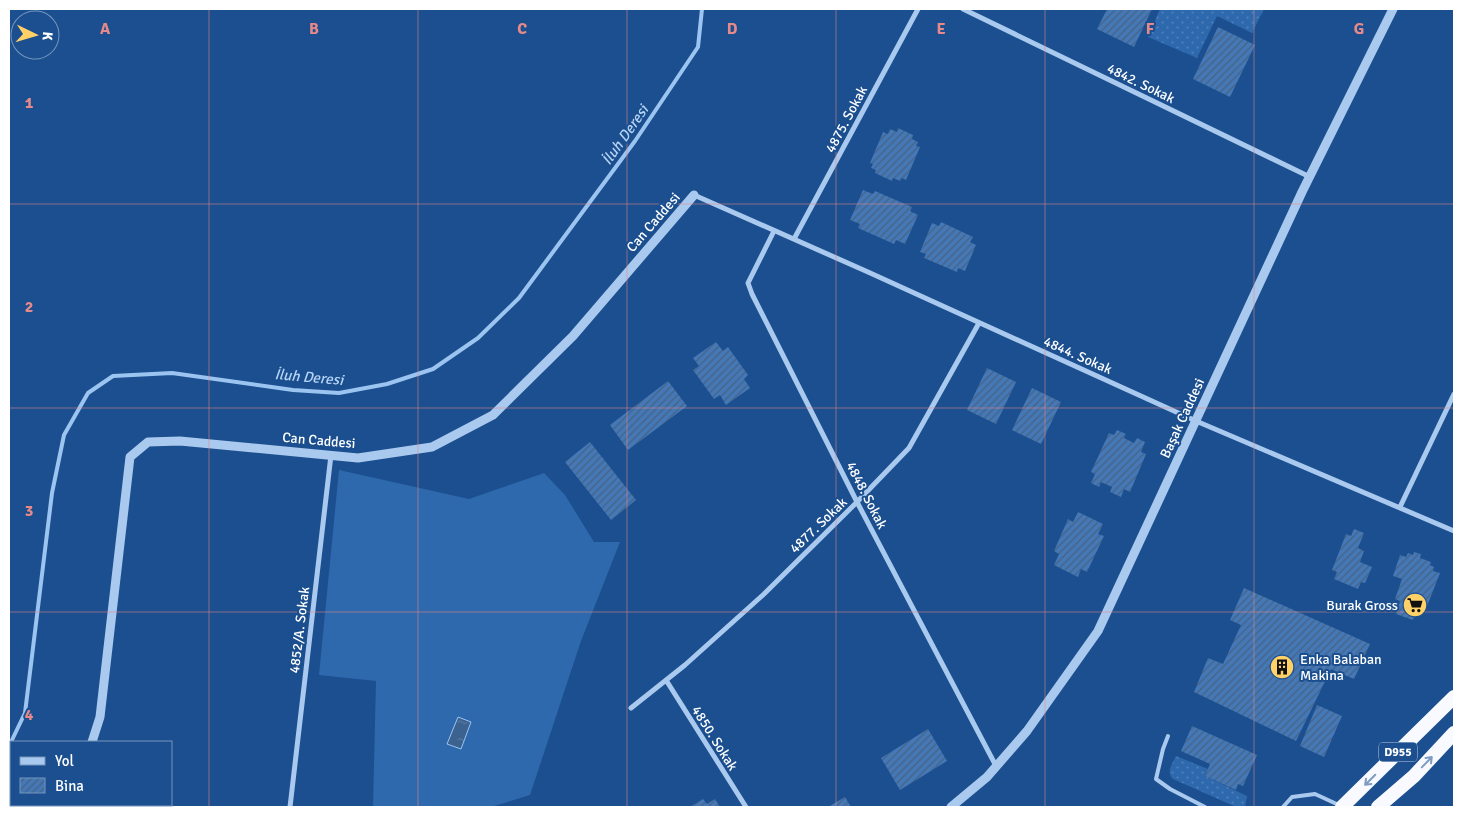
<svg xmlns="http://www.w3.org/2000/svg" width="1463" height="816" font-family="Signika,sans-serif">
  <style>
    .grass { fill: url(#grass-dots) }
    .garden { fill: #2e69ad }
    .water { fill: url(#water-ripples); stroke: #9cc4f0 }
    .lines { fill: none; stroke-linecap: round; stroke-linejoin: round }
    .stream { stroke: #9cc4f0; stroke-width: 4 }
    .building { fill: url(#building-hatch) }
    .service { stroke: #a9c9ee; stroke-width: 4 }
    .minor { stroke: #a9c9ee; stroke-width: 5 }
    .tertiary { stroke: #a9c9ee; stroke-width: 9 }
    .trunk { stroke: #f8faff; stroke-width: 14 }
    .oneway { stroke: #7e9cc1 }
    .grid { fill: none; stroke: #e88989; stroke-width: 1; stroke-opacity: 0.55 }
    .labels { text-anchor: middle; stroke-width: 4; stroke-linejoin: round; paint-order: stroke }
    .shield { fill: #1b4f8f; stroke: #bbcadd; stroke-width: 1 }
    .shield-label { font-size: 12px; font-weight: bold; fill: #fff }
    .street-label { font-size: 14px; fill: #fff; stroke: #1b4f8f }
    .poi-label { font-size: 14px; fill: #fff; stroke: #1b4f8f; text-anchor: end }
    .water-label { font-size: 15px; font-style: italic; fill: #b5d3f5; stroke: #1b4f8f }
    .grid-label { font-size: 16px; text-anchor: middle; font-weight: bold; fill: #e88989; stroke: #1b4f8f; stroke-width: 4; stroke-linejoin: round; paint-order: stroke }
  </style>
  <defs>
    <pattern id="grass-dots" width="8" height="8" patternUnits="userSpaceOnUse" patternTransform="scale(1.25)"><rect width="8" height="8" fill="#2e69ad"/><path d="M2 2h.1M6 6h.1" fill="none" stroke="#4d80b9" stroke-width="1.8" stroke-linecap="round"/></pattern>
    <pattern id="water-ripples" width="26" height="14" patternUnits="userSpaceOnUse" patternTransform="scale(1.25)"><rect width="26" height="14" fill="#3c6290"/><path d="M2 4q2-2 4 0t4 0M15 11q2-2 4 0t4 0" fill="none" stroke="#597aa1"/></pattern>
    <pattern id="building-hatch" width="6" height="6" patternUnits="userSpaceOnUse" patternTransform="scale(1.25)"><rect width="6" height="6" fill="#4478b7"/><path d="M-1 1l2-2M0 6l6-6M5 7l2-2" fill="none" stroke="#486282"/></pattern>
  </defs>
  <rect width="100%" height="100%" fill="#1b4f8f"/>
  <path class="grass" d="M 1160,9 L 1264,9 L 1252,33 L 1217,16 L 1197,58 L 1148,37 Z
    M 1176,756 L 1208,769 L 1205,776 L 1247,796 L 1245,807 L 1236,807 L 1173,779 C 1166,772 1172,764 1176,756 Z"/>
  <path class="garden" d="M 339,470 L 469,499 L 544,473 L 565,495 L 594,542 L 620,542 L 581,641 L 530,795 L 491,807 L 373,807 L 376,681 L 319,675 Z"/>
  <path class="water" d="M 458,717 L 471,722 L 461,749 L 447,744 Z"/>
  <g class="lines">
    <path class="stream" d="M 11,742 L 25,713 L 52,493 L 64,435 L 88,393 L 113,376 L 172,373 L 293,390 L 339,393 L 387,384 L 433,369 L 478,338 L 519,298 L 635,141 L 698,47 L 702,9"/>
  </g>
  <path class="building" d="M 1107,9 L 1152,9 L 1134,47 L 1097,29 Z
    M 1218,27 L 1255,45 L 1230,97 L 1193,79 Z
    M 898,128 L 913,135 L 912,139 L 918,142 L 916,146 L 920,147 L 906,180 L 902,178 L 900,181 L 893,178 L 892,181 L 875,173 L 876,170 L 871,168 L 873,164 L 870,163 L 883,132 L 888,134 L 890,129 L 897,132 Z
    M 863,190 L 873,194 L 875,191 L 912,207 L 910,211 L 918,215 L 905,244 L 896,240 L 894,244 L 858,228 L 860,224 L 850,220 Z
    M 941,222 L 973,237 L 970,242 L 976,245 L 965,271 L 958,268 L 957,272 L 924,258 L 926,254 L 920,252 L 932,223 L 939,226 Z
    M 716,342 L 723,351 L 728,347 L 748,375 L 744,379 L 750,388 L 726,405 L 720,395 L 714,399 L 693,370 L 699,366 L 693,358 Z
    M 987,368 L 1016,382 L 996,424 L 967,410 Z
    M 668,381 L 687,406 L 628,450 L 610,425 Z
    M 1032,388 L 1061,402 L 1041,444 L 1012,430 Z
    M 1117,430 L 1126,434 L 1124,438 L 1134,443 L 1137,438 L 1145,442 L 1141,452 L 1146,454 L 1130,492 L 1124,489 L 1121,497 L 1110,492 L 1112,487 L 1101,482 L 1099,487 L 1091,483 L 1095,474 L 1091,472 L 1109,433 L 1114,435 Z
    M 590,442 L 636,500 L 611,520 L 565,462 Z
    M 1078,512 L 1103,524 L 1098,534 L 1104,536 L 1087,572 L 1081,569 L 1078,577 L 1054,565 L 1059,554 L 1054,551 L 1068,519 L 1073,522 Z
    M 1354,529 L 1364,533 L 1358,548 L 1364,551 L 1360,562 L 1372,567 L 1365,583 L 1361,582 L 1358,589 L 1334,579 L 1337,572 L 1332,570 L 1346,534 L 1351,536 Z
    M 1414,552 L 1421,554 L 1420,558 L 1431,562 L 1430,565 L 1434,567 L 1433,571 L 1440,573 L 1424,614 L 1420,612 L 1418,616 L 1415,615 L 1413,620 L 1396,614 L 1400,601 L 1395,599 L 1402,579 L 1393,576 L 1400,555 L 1406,557 L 1408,553 L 1413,555 Z
    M 1244,588 L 1370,644 L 1354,679 L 1331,669 L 1296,741 L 1194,692 L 1208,658 L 1223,664 L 1241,625 L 1230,620 Z
    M 1317,705 L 1342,716 L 1324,757 L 1300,746 Z
    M 1192,726 L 1257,755 L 1243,786 L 1238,784 L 1236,790 L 1205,776 L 1210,764 L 1181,751 Z
    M 928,729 L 947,761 L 900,790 L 881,758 Z
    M 845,797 L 851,807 L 828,807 Z
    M 703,799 L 707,804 L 715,799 L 720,807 L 690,807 Z"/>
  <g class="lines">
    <path class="service" d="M 1168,736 L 1163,749 L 1156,779 L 1170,789 L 1205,807
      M 1283,807 L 1292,797 L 1315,794 L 1341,806"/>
    <path class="minor" d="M 963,9 L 1310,177
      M 694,195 L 868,272 L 1196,421 L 1454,531
      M 774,231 L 748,283 L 752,294 L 857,502 L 996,766
      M 794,239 L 918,9
      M 1400,507 L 1454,394
      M 666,680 L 746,807
      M 631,708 L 685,665 L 764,594 L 857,502 L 909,448 L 979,323
      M 290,807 L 331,455"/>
    <path class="tertiary" d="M 92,742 L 100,717 L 130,457 L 148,442 L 180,441 L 358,458 L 432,447 L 493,415 L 573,336 L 694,195
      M 65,807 L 66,805
      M 951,807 L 987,777 L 1027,731 L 1098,631 L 1302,192 L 1393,9"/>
    <path class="trunk" d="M 1342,807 L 1454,697
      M 1378,807 L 1414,776 L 1454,733"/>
  </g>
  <defs><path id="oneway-shaft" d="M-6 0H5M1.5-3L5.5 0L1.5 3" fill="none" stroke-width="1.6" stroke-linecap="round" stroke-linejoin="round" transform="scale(1.25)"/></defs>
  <g class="oneway">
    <use href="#oneway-shaft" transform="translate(1427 762) rotate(-46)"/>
    <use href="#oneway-shaft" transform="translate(1370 780) rotate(135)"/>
  </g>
  <path class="grid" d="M 209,9 L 209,807M 418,9 L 418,807M 627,9 L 627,807M 836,9 L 836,807M 1045,9 L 1045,807M 1254,9 L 1254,807M 9,204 L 1454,204M 9,408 L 1454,408M 9,612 L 1454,612"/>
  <defs>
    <g id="supermarket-disc" transform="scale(1.25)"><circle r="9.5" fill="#ffd166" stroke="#1b4f8f"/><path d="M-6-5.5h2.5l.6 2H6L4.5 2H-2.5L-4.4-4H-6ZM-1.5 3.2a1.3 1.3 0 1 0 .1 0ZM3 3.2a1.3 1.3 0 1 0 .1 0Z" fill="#111"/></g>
    <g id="building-disc" transform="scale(1.25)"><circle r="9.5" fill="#ffd166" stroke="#1b4f8f"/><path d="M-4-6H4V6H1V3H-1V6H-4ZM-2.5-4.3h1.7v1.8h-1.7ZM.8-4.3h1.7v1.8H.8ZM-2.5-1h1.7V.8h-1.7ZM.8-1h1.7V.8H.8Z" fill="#111"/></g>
  </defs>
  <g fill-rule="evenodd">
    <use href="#supermarket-disc" x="1415" y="605"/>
    <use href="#building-disc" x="1282" y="667"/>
  </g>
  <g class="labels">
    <rect class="shield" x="1379" y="742.5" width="38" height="19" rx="4"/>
    <g class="shield-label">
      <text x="1398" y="756">D955</text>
    </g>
    <g class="street-label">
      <text transform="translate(1141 83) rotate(26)" y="5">4842. Sokak</text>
      <text transform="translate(846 119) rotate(-62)" y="5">4875. Sokak</text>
      <text transform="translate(653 222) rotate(-49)" y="5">Can Caddesi</text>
      <text transform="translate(1078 355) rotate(24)" y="5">4844. Sokak</text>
      <text transform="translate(1182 418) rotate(-65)" y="5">Başak Caddesi</text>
      <text transform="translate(319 440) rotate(5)" y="5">Can Caddesi</text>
      <text transform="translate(867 495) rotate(63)" y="5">4848. Sokak</text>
      <text transform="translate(818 525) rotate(-44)" y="5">4877. Sokak</text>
      <text transform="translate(299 630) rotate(-83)" y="5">4852/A. Sokak</text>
      <text transform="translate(715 738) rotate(58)" y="5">4850. Sokak</text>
    </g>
    <g class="poi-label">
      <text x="1398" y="610">Burak Gross</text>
      <text x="1300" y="664" text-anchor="start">Enka Balaban<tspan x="1300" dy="16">Makina</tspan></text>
    </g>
    <g class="water-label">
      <text transform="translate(625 135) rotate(-55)" y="5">İluh Deresi</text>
      <text transform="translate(309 377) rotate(5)" y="5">İluh Deresi</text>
    </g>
  </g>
  <g class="grid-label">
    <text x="105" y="34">A</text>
    <text x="314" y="34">B</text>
    <text x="522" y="34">C</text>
    <text x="732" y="34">D</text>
    <text x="941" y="34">E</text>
    <text x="1150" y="34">F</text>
    <text x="1359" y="34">G</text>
    <text x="29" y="108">1</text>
    <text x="29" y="312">2</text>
    <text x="29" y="516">3</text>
    <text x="29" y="720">4</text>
  </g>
  <rect width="1463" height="816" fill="none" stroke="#ffffff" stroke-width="20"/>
  <rect x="10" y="741" width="162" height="65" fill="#1b4f8f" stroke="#7695bc"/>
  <rect x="20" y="757" width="25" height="8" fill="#a9c9ee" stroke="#7695bc"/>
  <text x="55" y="766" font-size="15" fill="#ffffff">Yol</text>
  <rect x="20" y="778" width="25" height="15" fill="url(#building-hatch)" stroke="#7695bc"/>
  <text x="55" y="791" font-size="15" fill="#ffffff">Bina</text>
  <g transform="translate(35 35) rotate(95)"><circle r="24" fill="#1b4f8f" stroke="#7695bc"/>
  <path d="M0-4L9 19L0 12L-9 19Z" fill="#ffd166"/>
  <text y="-8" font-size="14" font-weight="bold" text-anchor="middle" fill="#ffffff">K</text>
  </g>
</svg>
